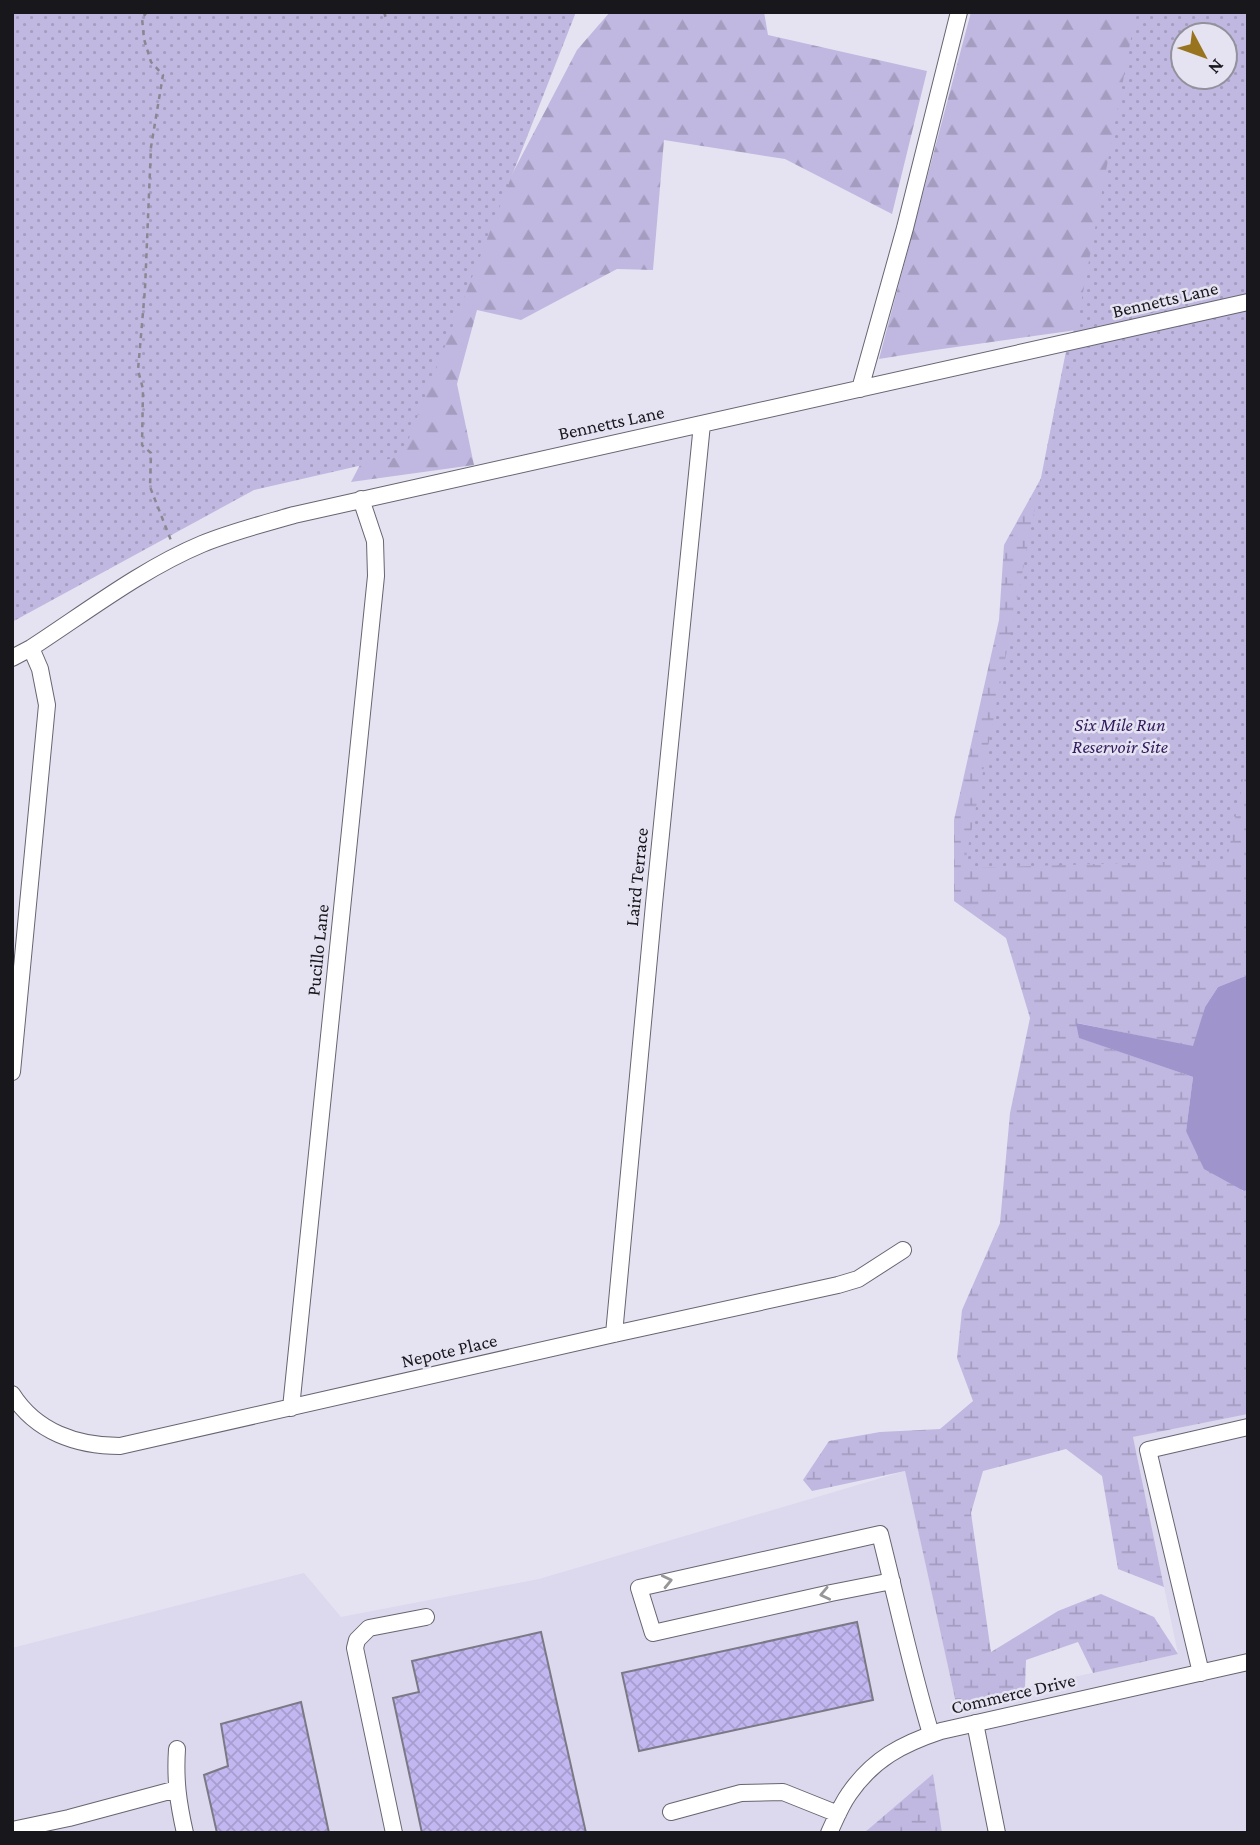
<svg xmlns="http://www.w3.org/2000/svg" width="1260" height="1845" font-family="'Crimson Pro',serif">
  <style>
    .built { fill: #dcd8ed }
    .forest { fill: url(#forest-firs); fill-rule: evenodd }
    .wetland { fill: url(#wetland-marsh) }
    .park { fill: url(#park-dots); fill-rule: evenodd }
    .water { fill: #a094cd }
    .building { fill: url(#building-cross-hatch); stroke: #7b7985; stroke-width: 2 }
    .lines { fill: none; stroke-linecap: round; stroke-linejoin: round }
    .minor-casing { stroke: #676571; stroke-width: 18 }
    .path { stroke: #898791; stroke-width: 2.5; stroke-dasharray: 5 5; stroke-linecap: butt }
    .minor { stroke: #fff; stroke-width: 16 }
    .oneway { stroke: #979799 }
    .labels { text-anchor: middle; stroke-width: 5; stroke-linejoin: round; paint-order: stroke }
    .street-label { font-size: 19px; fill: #18171c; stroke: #e5e3f1 }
    .park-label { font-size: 19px; font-style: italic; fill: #311a5d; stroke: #e5e3f1 }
  </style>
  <defs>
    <pattern id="forest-firs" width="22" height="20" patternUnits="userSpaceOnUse" patternTransform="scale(1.75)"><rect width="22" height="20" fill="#c0b8e0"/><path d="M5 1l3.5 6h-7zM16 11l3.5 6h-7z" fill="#a49dc0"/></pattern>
    <pattern id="wetland-marsh" width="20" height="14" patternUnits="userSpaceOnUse" patternTransform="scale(1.75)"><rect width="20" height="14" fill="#c0b8e0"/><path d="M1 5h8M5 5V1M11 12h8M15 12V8" fill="none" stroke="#a49dc0"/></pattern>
    <pattern id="park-dots" width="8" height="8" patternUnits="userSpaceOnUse" patternTransform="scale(1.75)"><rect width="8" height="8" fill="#c0b8e0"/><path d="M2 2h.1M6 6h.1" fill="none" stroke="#a49dc0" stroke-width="1.8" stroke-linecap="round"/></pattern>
    <pattern id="building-cross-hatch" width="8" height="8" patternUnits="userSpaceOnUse" patternTransform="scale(1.75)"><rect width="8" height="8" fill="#c3b7f2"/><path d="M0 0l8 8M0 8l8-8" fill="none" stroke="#a79dcf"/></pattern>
  </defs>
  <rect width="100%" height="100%" fill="#e5e3f1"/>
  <path class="built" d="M 1248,1414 L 1248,1833 L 12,1833 L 12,1648 L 304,1573 L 341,1617 L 539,1579 L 905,1471 L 956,1703 L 1178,1654 L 1133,1437 Z"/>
  <path class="forest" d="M 610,12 L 764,12 L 768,35 L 927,71 L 892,214 L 785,159 L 664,140 L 653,270 L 617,269 L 521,320 L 477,310 L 457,384 L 474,465 L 351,482 L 577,50 Z
    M 971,12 L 1248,12 L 1248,290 L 1091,328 L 935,350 L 879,359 ZM 1183,35 L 1225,35 L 1225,77 L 1183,77 Z"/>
  <path class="wetland" d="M 1248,327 L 1248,975 L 1218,987 L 1205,1007 L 1194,1047 L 1077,1023 L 1080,1038 L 1193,1077 L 1186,1131 L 1243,1191 L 1248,1190 L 1248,1414 L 1133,1437 L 1164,1587 L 1118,1569 L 1102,1476 L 1066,1449 L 983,1471 L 971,1513 L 991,1652 L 1058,1611 L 1101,1594 L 1154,1617 L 1178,1654 L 1093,1673 L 1078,1642 L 1026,1660 L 1025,1688 L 956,1703 L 905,1471 L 812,1491 L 803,1480 L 829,1441 L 880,1432 L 940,1429 L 973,1401 L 957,1358 L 962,1310 L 1000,1223 L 1010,1113 L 1030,1018 L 1006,938 L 954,901 L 954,820 L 999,620 L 1004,545 L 1065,435 Z
    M 933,1774 L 942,1833 L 864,1833 Z"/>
  <path class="park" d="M 12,12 L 576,12 L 402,456 L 254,490 L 12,622 Z
    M 1136,12 L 1248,12 L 1248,753 L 1227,860 L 964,868 L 1066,351 L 1078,319 ZM 1183,35 L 1225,35 L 1225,77 L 1183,77 Z"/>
  <path class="water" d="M 1248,975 L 1248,1190 L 1244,1191 L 1204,1169 L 1186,1131 L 1193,1077 L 1079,1038 L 1076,1023 L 1193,1046 L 1205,1007 L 1218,987 Z"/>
  <path class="building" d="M 857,1622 L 873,1700 L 639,1751 L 622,1673 Z
    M 541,1632 L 586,1833 L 422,1833 L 393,1698 L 419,1692 L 412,1661 Z
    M 301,1702 L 329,1833 L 217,1833 L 204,1775 L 228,1766 L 221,1724 Z"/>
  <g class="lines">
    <g class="minor-casing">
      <path id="minor" d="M 860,389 L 905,228 L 959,12
        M 12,658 L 31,648 C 85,613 142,569 202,544 C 231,532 263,524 294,515 L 1248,302
        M 12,1072 L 47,705 L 40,669 L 31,648
        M 614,1334 L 654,904 L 702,424
        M 12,1394 C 36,1432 77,1446 120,1446 L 614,1334 L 838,1285 L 858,1279 L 903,1250
        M 291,1408 L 376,576 L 375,541 L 361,499
        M 892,1581 L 831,1593 L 653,1633 L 639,1588 L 880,1534 C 897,1601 911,1668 931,1734
        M 1201,1673 L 1148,1450 L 1248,1427
        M 975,1723 L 997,1833
        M 177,1749 C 175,1780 178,1802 185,1833
        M 671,1812 L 741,1793 L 783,1792 L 838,1814
        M 12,1830 L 69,1818 L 177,1789
        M 394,1833 L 355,1648 L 357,1640 L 369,1628 L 426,1617
        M 829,1833 C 835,1820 841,1805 849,1794 C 873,1759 902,1744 941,1731 L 1248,1662"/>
    </g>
    <path class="path" d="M 147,12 L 142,18 L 144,39 L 151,62 L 163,75 L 151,147 L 145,289 L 138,370 L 143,389 L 142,445 L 151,453 L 150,487 L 172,543
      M 384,12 L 386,18"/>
    <use href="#minor" class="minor"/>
  </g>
  <defs><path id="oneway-chevron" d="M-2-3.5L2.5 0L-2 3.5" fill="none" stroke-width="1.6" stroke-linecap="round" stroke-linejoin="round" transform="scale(1.75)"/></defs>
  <g class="oneway">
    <use href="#oneway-chevron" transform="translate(667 1581) rotate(-13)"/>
    <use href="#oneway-chevron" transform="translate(825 1594) rotate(168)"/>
  </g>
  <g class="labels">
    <g class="street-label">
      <text transform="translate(1165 299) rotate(-13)" y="7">Bennetts Lane</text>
      <text transform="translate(611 422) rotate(-12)" y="7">Bennetts Lane</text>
      <text transform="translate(636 877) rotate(-84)" y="7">Laird Terrace</text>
      <text transform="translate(317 950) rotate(-84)" y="7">Pucillo Lane</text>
      <text transform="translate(449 1350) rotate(-13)" y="7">Nepote Place</text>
      <text transform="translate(1013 1693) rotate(-13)" y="7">Commerce Drive</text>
    </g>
    <g class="park-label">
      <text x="1120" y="731">Six Mile Run<tspan x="1120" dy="22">Reservoir Site</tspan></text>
    </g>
  </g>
  <rect width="1260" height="1845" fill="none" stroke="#18171c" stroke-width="28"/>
  <g transform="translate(1204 56) rotate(131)"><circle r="33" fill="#e5e3f1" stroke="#93919c" stroke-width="2"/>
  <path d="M0-5L12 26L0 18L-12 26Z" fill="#99741f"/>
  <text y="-10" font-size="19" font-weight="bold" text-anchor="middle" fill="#18171c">N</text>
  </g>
</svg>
